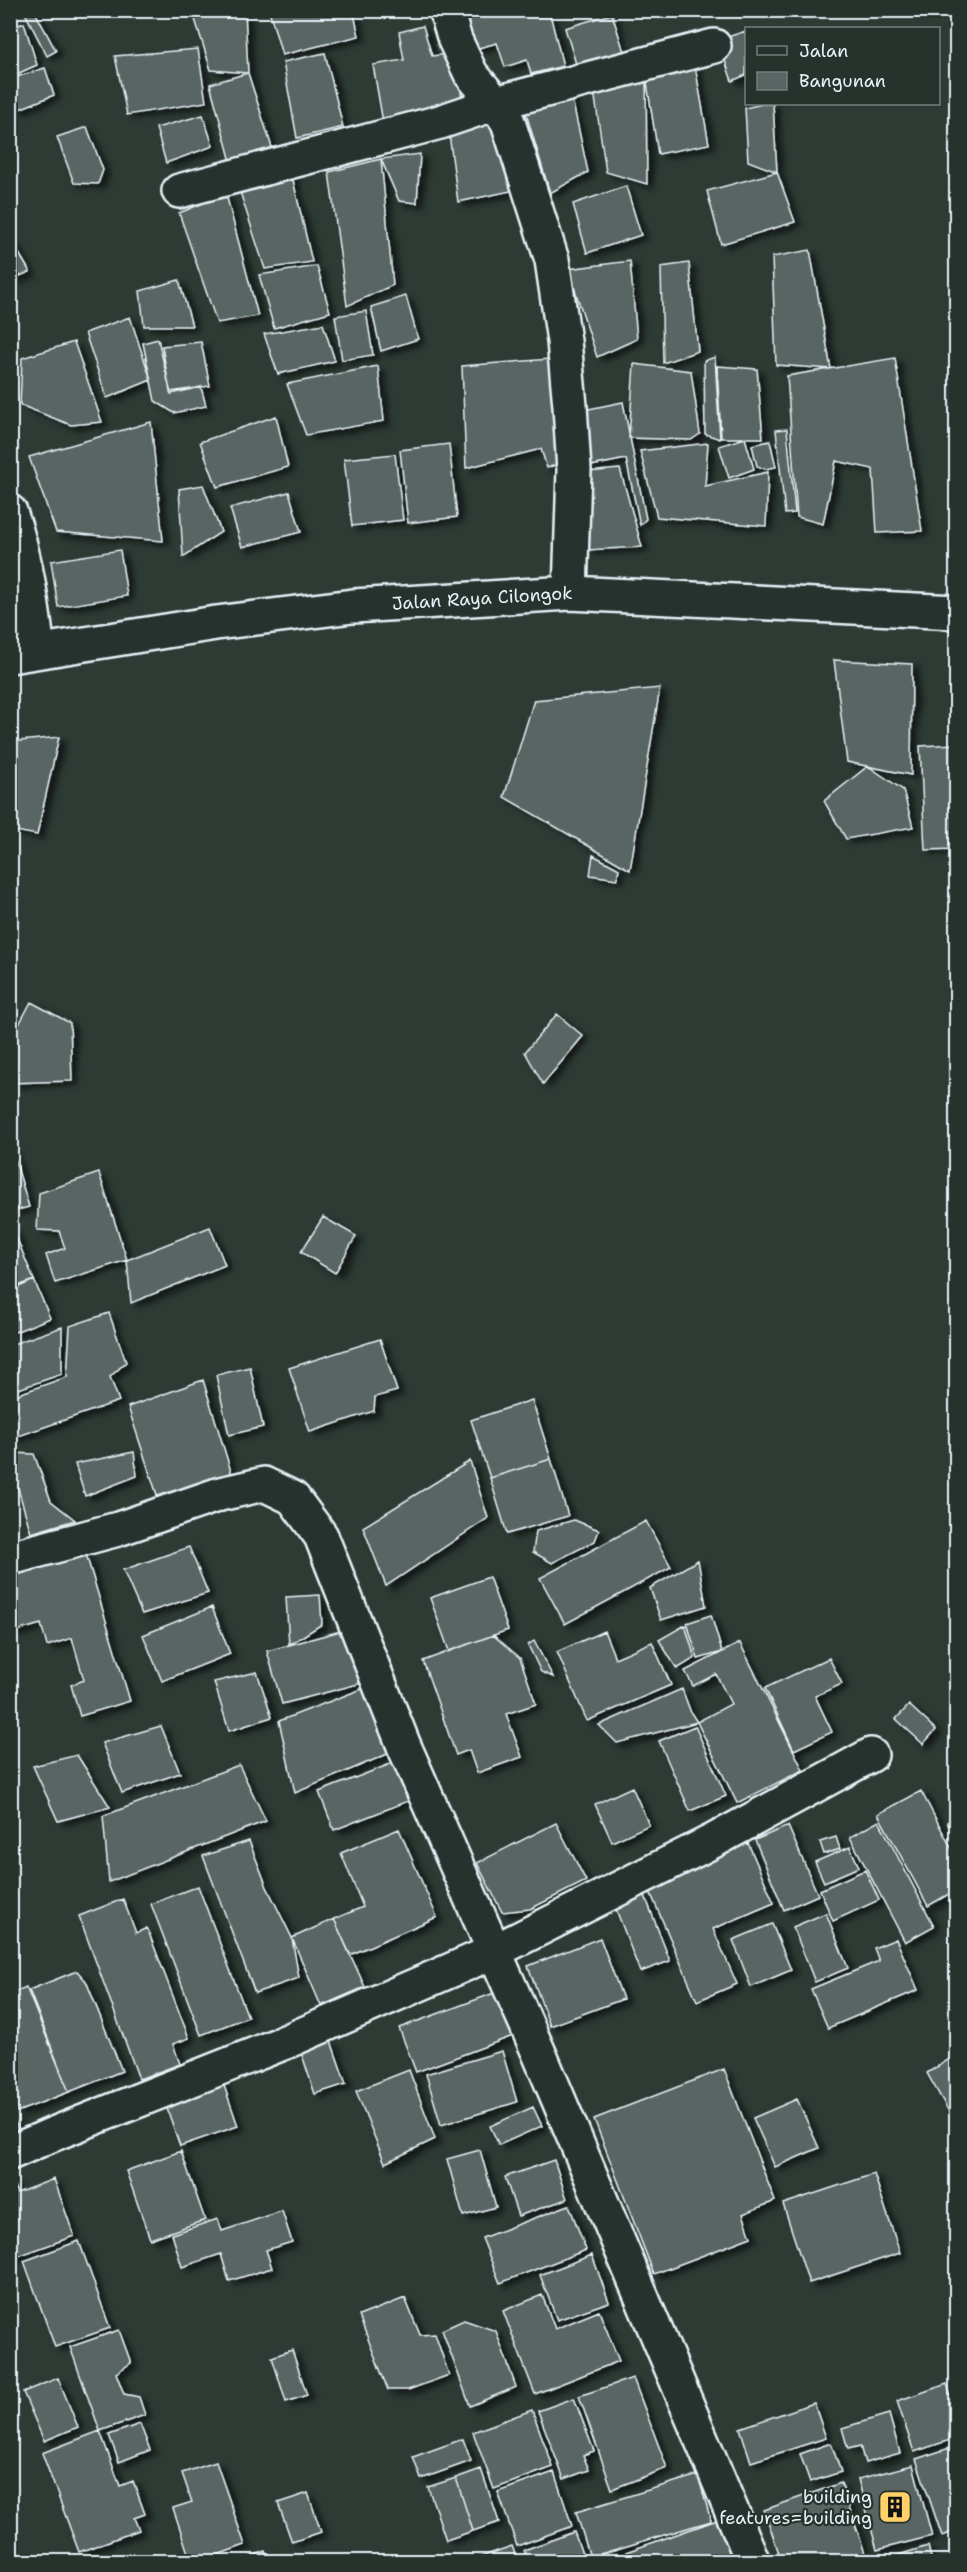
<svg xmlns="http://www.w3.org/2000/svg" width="967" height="2572" font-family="'Shantell Sans',sans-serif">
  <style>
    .building { fill: #596563; stroke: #e8f1f8; stroke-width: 1.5; filter: url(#shadow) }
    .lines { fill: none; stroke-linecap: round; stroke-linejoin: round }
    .street-casing { stroke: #e8f1f8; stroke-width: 38 }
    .highway-casing { stroke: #e8f1f8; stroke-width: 38 }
    .street { stroke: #26332d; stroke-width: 33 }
    .highway { stroke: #26332d; stroke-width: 33 }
    .labels { text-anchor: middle; stroke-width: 4.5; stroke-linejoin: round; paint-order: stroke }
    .street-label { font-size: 18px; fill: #e8f1f8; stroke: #26332d }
    .poi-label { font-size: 18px; fill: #e8f1f8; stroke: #26332d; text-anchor: end }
  </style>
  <defs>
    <filter id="shadow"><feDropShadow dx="6" dy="4" stdDeviation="3" flood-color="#0009"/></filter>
  </defs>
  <rect width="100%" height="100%" fill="#2e3b35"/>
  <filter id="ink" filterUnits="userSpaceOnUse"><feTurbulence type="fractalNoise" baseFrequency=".0167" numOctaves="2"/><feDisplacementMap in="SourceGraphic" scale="12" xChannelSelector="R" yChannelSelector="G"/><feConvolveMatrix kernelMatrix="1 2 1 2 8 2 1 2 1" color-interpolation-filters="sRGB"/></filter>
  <g filter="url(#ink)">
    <path class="building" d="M 30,10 L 34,10 L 56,51 L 47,56 L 25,13 Z
      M 202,10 L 245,10 L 248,73 L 211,70 L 194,16 Z
      M 269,10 L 353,10 L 359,36 L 282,55 Z
      M 457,10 L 549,10 L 563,66 L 531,74 L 527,60 L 505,67 L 497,43 L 468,51 Z
      M 612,14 L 627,61 L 580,77 L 565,28 Z
      M 24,23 L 37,65 L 10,77 L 10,28 Z
      M 423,26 L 432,56 L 455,53 L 463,106 L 384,128 L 373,65 L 404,60 L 399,32 Z
      M 746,31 L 746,75 L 732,81 L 718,40 Z
      M 198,49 L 206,102 L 127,115 L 115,56 Z
      M 325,53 L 343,127 L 297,138 L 283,62 Z
      M 695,66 L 709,144 L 658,154 L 646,76 Z
      M 45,68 L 54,95 L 17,110 L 10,90 L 10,79 Z
      M 248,73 L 276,160 L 234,173 L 210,84 Z
      M 646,76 L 647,184 L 606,172 L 593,84 Z
      M 569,85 L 588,172 L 550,193 L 522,100 Z
      M 762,104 L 773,104 L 777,172 L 748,161 L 745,108 Z
      M 203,115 L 213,146 L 166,163 L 156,128 Z
      M 497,117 L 511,191 L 458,202 L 448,126 Z
      M 87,127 L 103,170 L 98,184 L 74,183 L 57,137 Z
      M 420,154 L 417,203 L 399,201 L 381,159 Z
      M 381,159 L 393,285 L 347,306 L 329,172 Z
      M 290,167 L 312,262 L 265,269 L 240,192 Z
      M 777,172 L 795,222 L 721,244 L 707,191 Z
      M 626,186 L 641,235 L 587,253 L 573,204 Z
      M 226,194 L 258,316 L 217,323 L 179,213 Z
      M 10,238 L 30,272 L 10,280 Z
      M 810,250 L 831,369 L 776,365 L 772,257 Z
      M 630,261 L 637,339 L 597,357 L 568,269 Z
      M 689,263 L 698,351 L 663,363 L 661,267 Z
      M 317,266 L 330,312 L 274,328 L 259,275 Z
      M 179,280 L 192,326 L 144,326 L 140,291 Z
      M 406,296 L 418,339 L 381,351 L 371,307 Z
      M 366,311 L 373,355 L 342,360 L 335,316 Z
      M 130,317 L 151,380 L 107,398 L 85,333 Z
      M 323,324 L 335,361 L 278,374 L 264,334 Z
      M 158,339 L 171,394 L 201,387 L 206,406 L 174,413 L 155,401 L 143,343 Z
      M 74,342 L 102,422 L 71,425 L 20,405 L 22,358 Z
      M 201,342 L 210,386 L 170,392 L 162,346 Z
      M 715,357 L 720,439 L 705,434 L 704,361 Z
      M 562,358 L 572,459 L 547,468 L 541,449 L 466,468 L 462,366 Z
      M 895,358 L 922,531 L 877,533 L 873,469 L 836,461 L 823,524 L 797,517 L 787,376 Z
      M 634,364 L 691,371 L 700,434 L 691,440 L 629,438 Z
      M 378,366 L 384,421 L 306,435 L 287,384 Z
      M 717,366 L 757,369 L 763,438 L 721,438 Z
      M 623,402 L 646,519 L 640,525 L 626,459 L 586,467 L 574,412 Z
      M 276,416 L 288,467 L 217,487 L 200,442 Z
      M 151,422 L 163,541 L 56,532 L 29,457 Z
      M 787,429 L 795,513 L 785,514 L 776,430 Z
      M 745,438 L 754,469 L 729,478 L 719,446 Z
      M 770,441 L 776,467 L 765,469 L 757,466 L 752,445 Z
      M 708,443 L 705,486 L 768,472 L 766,526 L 657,517 L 640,451 Z
      M 449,444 L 457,517 L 408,523 L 400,450 Z
      M 395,454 L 403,520 L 352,526 L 344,459 Z
      M 620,469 L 642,547 L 587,550 L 587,472 Z
      M 203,485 L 221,532 L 183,557 L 179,489 Z
      M 289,492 L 301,532 L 242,547 L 230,508 Z
      M 120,550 L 127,596 L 58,607 L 51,561 Z
      M 834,660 L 912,664 L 911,775 L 847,762 Z
      M 660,688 L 630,870 L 504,797 L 534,700 Z
      M 59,737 L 37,835 L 10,830 L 10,742 Z
      M 956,744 L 956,849 L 925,850 L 920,746 Z
      M 868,766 L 903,790 L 913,827 L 846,839 L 824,801 Z
      M 593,855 L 619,869 L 617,879 L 590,875 Z
      M 31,1002 L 70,1023 L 72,1081 L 10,1083 L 10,1030 L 16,1030 Z
      M 557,1014 L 583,1036 L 543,1084 L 525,1052 Z
      M 11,1146 L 29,1207 L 10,1212 L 10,1146 Z
      M 99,1173 L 127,1260 L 55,1283 L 46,1255 L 65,1248 L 59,1231 L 37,1230 L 39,1193 Z
      M 323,1217 L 356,1236 L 335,1273 L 301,1252 Z
      M 12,1227 L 34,1280 L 10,1291 L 10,1228 Z
      M 210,1227 L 225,1265 L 131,1303 L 127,1260 Z
      M 34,1280 L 50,1318 L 10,1334 L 10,1289 Z
      M 109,1313 L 126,1362 L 110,1377 L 119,1401 L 10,1439 L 10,1397 L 67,1377 L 70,1326 Z
      M 62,1327 L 62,1374 L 10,1392 L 10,1345 Z
      M 380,1339 L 397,1391 L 375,1397 L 374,1411 L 310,1432 L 289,1368 Z
      M 250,1367 L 263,1427 L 229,1435 L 216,1375 Z
      M 203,1380 L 233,1478 L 159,1501 L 128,1407 Z
      M 532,1400 L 551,1459 L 490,1478 L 471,1420 Z
      M 134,1452 L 137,1476 L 85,1496 L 75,1464 Z
      M 10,1453 L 34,1454 L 51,1501 L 75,1520 L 31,1533 L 10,1461 Z
      M 551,1459 L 568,1516 L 507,1534 L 490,1478 Z
      M 470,1461 L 488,1518 L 386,1586 L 363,1527 Z
      M 574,1520 L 599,1530 L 595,1541 L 552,1563 L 533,1552 L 536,1531 Z
      M 646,1521 L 671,1567 L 565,1624 L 540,1578 Z
      M 189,1547 L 208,1593 L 142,1614 L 123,1570 Z
      M 86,1554 L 130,1701 L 80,1716 L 71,1685 L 84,1680 L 72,1638 L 47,1646 L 41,1624 L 10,1633 L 10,1577 Z
      M 698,1560 L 706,1606 L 661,1620 L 650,1588 Z
      M 489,1577 L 508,1630 L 449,1651 L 430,1598 Z
      M 320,1595 L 322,1624 L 289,1645 L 286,1597 Z
      M 212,1607 L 230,1654 L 162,1681 L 143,1635 Z
      M 711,1615 L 722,1652 L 698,1659 L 687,1623 Z
      M 685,1625 L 695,1658 L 677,1669 L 659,1640 Z
      M 348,1629 L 362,1683 L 282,1704 L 267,1651 Z
      M 604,1631 L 615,1658 L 652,1642 L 671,1685 L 587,1721 L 557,1652 Z
      M 493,1635 L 520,1658 L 536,1704 L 506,1714 L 522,1757 L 477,1773 L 469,1750 L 456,1755 L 423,1661 Z
      M 534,1641 L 553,1677 L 541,1672 L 528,1645 Z
      M 740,1643 L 803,1770 L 737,1803 L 697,1722 L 731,1704 L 716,1674 L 693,1686 L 685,1671 Z
      M 829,1658 L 842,1684 L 815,1696 L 832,1732 L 794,1750 L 765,1688 Z
      M 257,1672 L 272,1717 L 229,1731 L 214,1682 Z
      M 367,1687 L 390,1753 L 295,1793 L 279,1721 Z
      M 682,1689 L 691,1713 L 697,1722 L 617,1743 L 599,1725 Z
      M 909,1705 L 936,1730 L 923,1744 L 896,1719 Z
      M 161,1726 L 180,1773 L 122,1793 L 102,1743 Z
      M 695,1726 L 726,1796 L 690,1811 L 659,1741 Z
      M 77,1755 L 110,1807 L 58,1821 L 33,1766 Z
      M 393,1763 L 408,1801 L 334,1830 L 319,1792 Z
      M 239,1765 L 266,1821 L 109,1882 L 103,1816 Z
      M 632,1787 L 649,1825 L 612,1842 L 595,1804 Z
      M 921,1791 L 956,1857 L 956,1890 L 928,1906 L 878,1814 Z
      M 956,1817 L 956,1840 L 947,1822 Z
      M 879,1821 L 934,1926 L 905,1942 L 850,1837 Z
      M 556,1823 L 586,1881 L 530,1909 L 502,1912 L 477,1863 Z
      M 788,1826 L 818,1895 L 784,1910 L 755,1840 Z
      M 399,1829 L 437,1917 L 350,1955 L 334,1919 L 363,1907 L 341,1853 Z
      M 836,1837 L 840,1849 L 824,1854 L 820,1842 Z
      M 249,1841 L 267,1887 L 292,1938 L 299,1978 L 255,1993 L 203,1856 Z
      M 748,1843 L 774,1903 L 713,1929 L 737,1984 L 697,2001 L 648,1887 Z
      M 850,1847 L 859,1867 L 824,1882 L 815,1862 Z
      M 865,1870 L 879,1900 L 833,1921 L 820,1890 Z
      M 198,1886 L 248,2017 L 201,2035 L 151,1904 Z
      M 644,1893 L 670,1961 L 640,1972 L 614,1904 Z
      M 123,1899 L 136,1933 L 147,1928 L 189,2038 L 173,2044 L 180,2064 L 139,2079 L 79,1916 Z
      M 826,1913 L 848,1968 L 815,1982 L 793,1927 Z
      M 334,1919 L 365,1987 L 321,2006 L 292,1938 Z
      M 772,1924 L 791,1970 L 751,1987 L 733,1940 Z
      M 600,1938 L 623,1999 L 550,2026 L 528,1966 Z
      M 896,1939 L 918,1990 L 828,2028 L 811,1989 L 879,1961 L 874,1948 Z
      M 77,1971 L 86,1981 L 122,2071 L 69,2092 L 29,1990 Z
      M 26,1987 L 69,2092 L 17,2112 L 10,2096 L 10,1994 Z
      M 497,1992 L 513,2036 L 416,2072 L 399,2028 Z
      M 331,2041 L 346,2084 L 315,2094 L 301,2052 Z
      M 502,2051 L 517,2102 L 441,2125 L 426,2074 Z
      M 956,2055 L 956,2124 L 927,2073 Z
      M 724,2069 L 775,2201 L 743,2214 L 751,2237 L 654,2274 L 594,2119 Z
      M 409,2070 L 435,2139 L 385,2163 L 356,2091 Z
      M 221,2077 L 238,2126 L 180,2146 L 163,2097 Z
      M 797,2099 L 819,2148 L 775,2167 L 753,2118 Z
      M 533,2107 L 542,2126 L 499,2145 L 490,2126 Z
      M 10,2110 L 19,2131 L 10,2135 Z
      M 480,2150 L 496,2207 L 463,2216 L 447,2159 Z
      M 181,2151 L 205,2220 L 150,2239 L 126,2171 Z
      M 554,2160 L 567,2199 L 518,2216 L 505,2177 Z
      M 874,2174 L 900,2253 L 809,2283 L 783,2204 Z
      M 10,2176 L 17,2193 L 54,2179 L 74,2236 L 10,2259 Z
      M 569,2205 L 586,2250 L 500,2283 L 482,2238 Z
      M 282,2211 L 292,2242 L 266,2250 L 272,2268 L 229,2281 L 221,2254 L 182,2267 L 172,2234 L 218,2219 L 222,2231 Z
      M 79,2241 L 110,2328 L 55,2347 L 24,2261 Z
      M 592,2255 L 609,2302 L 557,2320 L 540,2275 Z
      M 542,2295 L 555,2329 L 599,2311 L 619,2361 L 535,2394 L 503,2311 Z
      M 405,2298 L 420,2335 L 435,2334 L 449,2375 L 408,2390 L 388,2390 L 359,2316 Z
      M 464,2320 L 496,2331 L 516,2387 L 470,2406 L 442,2330 Z
      M 119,2330 L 131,2363 L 116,2373 L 124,2394 L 139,2397 L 145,2415 L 100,2431 L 70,2347 Z
      M 292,2350 L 307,2395 L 286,2402 L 272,2357 Z
      M 58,2378 L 78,2427 L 44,2441 L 23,2392 Z
      M 633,2378 L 667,2468 L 612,2489 L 579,2396 Z
      M 947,2384 L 956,2413 L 956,2438 L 914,2452 L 897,2401 Z
      M 574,2398 L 594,2451 L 583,2455 L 589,2470 L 564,2479 L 538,2411 Z
      M 814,2403 L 826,2438 L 751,2462 L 740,2428 Z
      M 532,2410 L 553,2467 L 494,2489 L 473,2432 Z
      M 889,2414 L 900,2453 L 865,2463 L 860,2446 L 848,2449 L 842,2428 Z
      M 140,2424 L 150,2450 L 119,2462 L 109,2435 Z
      M 100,2431 L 120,2486 L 133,2481 L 145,2514 L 134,2518 L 139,2530 L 79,2552 L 42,2453 Z
      M 463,2439 L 471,2461 L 421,2479 L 413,2457 Z
      M 831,2443 L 841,2472 L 810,2482 L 800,2454 Z
      M 956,2446 L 956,2531 L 942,2536 L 916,2459 Z
      M 216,2462 L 245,2545 L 198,2562 L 191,2562 L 173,2508 L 192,2502 L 182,2473 Z
      M 913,2465 L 932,2536 L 877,2550 L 858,2479 Z
      M 481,2469 L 499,2522 L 473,2531 L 456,2478 Z
      M 554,2472 L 572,2526 L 517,2546 L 498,2492 Z
      M 698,2475 L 711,2521 L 590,2557 L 576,2512 Z
      M 456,2478 L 473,2531 L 446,2540 L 428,2487 Z
      M 841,2483 L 868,2562 L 782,2562 L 764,2510 Z
      M 308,2493 L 321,2532 L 292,2542 L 278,2503 Z
      M 720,2519 L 731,2552 L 704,2562 L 629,2562 L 626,2552 Z
      M 574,2532 L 585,2562 L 528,2562 L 524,2550 Z
      M 512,2546 L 518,2562 L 466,2562 Z
      M 928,2546 L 932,2562 L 883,2562 L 882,2560 Z
      M 265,2551 L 269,2562 L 238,2562 Z
      M 731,2552 L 734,2562 L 704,2562 Z"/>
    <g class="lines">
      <g class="street-casing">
        <path id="street" d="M 446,10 L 455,40 L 471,74 L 494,101 L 508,122 L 552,260 L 564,341 L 570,406 L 574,470 L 570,593
          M 179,191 L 440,122 L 496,103 L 714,46
          M 10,512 C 26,557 32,603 38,651
          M 10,1558 L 118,1529 L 220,1494 L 264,1484 L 293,1498 L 321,1536 L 404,1746 L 539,2053 L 753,2562
          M 10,2153 L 51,2135 L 283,2043 L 493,1952 L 715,1840 L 871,1755"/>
      </g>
      <g class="highway-casing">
        <g id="highway">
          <path id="s1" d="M 10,656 L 216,623 L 353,606 L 570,593 L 956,612"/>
        </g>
      </g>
      <use href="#street" class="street"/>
      <use href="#highway" class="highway"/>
    </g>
  </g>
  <defs>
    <g id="building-square" transform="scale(1.725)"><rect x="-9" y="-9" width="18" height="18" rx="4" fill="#ffd166" stroke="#26332d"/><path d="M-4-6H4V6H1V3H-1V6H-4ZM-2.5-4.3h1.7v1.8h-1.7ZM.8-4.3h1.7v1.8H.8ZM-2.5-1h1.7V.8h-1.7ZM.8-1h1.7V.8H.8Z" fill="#111"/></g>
  </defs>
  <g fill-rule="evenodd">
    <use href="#building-square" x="895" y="2507"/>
  </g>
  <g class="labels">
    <g class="street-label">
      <text dy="6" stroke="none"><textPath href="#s1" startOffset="476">Jalan Raya Cilongok</textPath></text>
    </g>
    <g class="poi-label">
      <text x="872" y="2503">building<tspan x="872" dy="21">features=building</tspan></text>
    </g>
  </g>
  <rect width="967" height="2572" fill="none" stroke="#26332d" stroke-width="36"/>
  <rect x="18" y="18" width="931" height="2536" fill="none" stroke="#e8f1f8" stroke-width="2" filter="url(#ink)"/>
  <rect x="745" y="27" width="195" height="78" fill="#26332d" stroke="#747f7e" stroke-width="1.5"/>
  <rect x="757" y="46" width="30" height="9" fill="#26332d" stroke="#747f7e" stroke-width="1.5"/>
  <text x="799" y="57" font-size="18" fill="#e8f1f8">Jalan</text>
  <rect x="757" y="72" width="30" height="18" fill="#596563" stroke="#747f7e" stroke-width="1.5"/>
  <text x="799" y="87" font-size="18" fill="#e8f1f8">Bangunan</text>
</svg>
